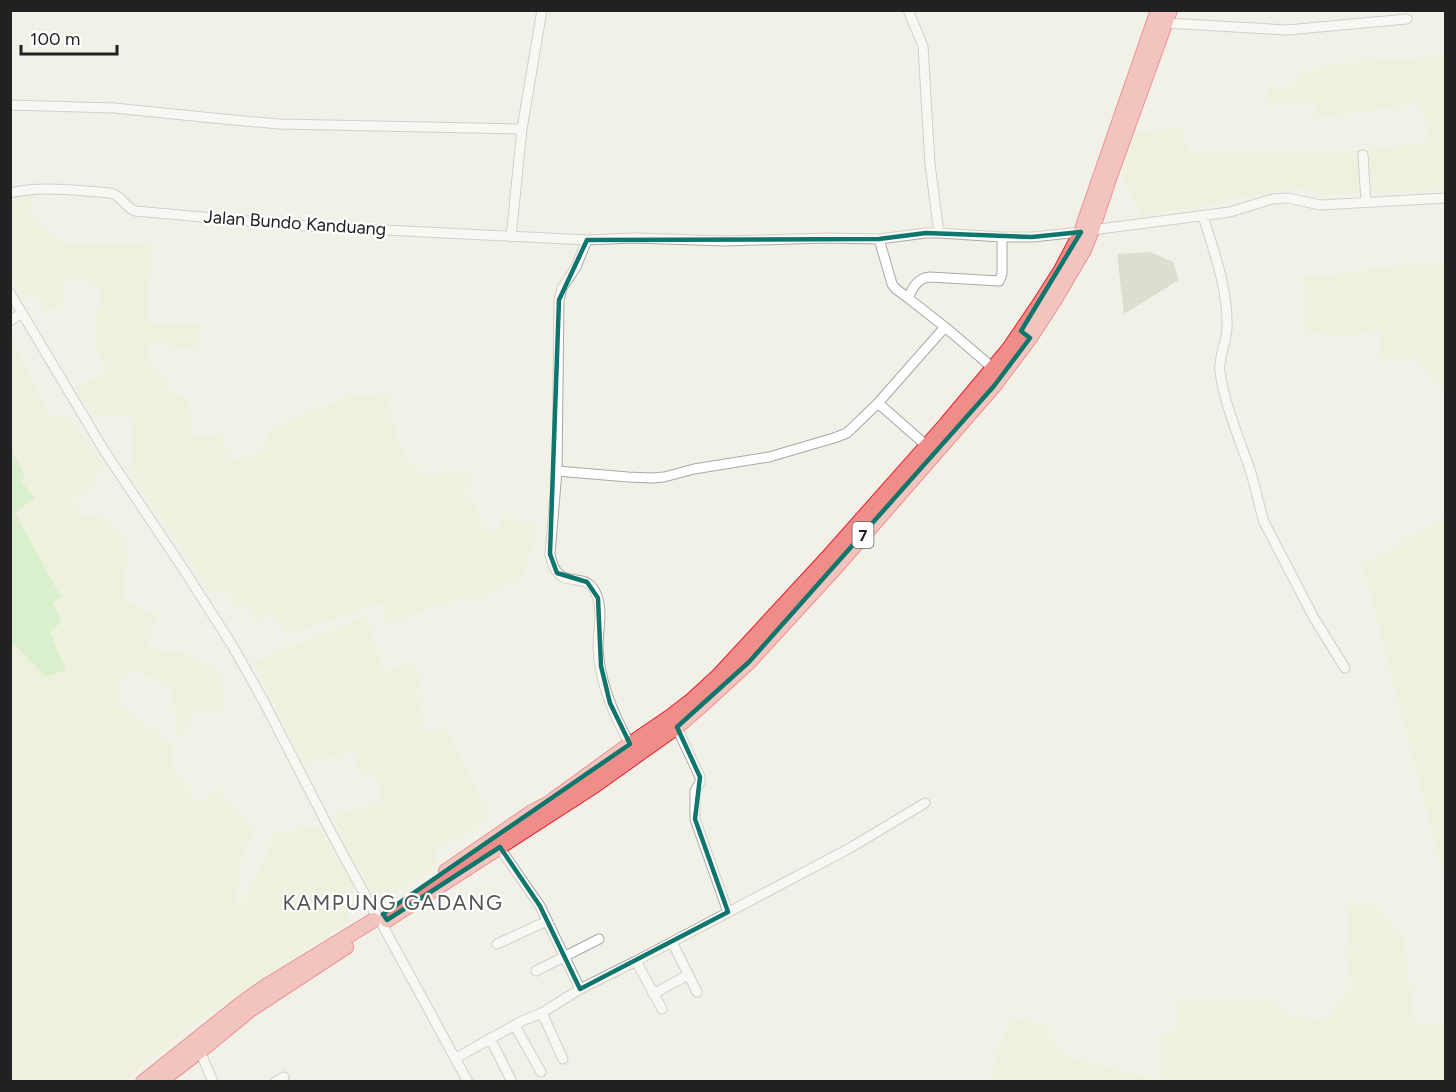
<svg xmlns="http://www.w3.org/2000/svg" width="1456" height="1092" font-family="Figtree,sans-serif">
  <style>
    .construction { fill: #c3c8b2 }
    .farmland { fill: #e8f2d2 }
    .grass { fill: #bcf0aa }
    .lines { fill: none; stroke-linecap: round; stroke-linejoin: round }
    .minor-casing { stroke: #a8a8a8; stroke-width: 11 }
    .highway-casing { stroke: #eb1a30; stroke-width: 16 }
    .minor { stroke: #fff; stroke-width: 9 }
    .highway { stroke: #ef8e89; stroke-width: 14 }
    .marked { fill: none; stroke: #0f766e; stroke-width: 4.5; stroke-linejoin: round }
    .labels { text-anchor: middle; stroke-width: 4.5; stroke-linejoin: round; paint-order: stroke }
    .shield { fill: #fff; stroke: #646464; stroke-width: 1.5 }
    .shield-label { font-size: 16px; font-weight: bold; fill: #212121 }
    .street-label { font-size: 18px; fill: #212121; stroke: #fff }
    .quarter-label { font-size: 21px; letter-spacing: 1.5px; fill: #545454; stroke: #fff }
  </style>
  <rect width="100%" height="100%" fill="#f2f1e7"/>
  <path class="construction" d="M 1151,252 L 1173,262 L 1179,280 L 1124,314 L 1117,254 Z"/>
  <path class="farmland" d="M 1445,57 L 1445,189 L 1404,192 L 1359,192 L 1323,195 L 1303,188 L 1245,196 L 1187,209 L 1141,216 L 1121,172 L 1136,132 L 1181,129 L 1190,154 L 1361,151 L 1432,142 L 1420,103 L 1315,118 L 1315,104 L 1269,102 L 1268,89 L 1302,85 L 1301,73 L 1325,69 L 1327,64 Z
    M 37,193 L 25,213 L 63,244 L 151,245 L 148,323 L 201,325 L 196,349 L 147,343 L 149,359 L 170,391 L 189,400 L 191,436 L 224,434 L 227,462 L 264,452 L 267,434 L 305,414 L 353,396 L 386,394 L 399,444 L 409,464 L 427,475 L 467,473 L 465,501 L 476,504 L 481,525 L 495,533 L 503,517 L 535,526 L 538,533 L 529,555 L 524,575 L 479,600 L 446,602 L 387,625 L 383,602 L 288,634 L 273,614 L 256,623 L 246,602 L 236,610 L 228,599 L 232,595 L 228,588 L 213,595 L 130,472 L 134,414 L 92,415 L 77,387 L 107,374 L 96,345 L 100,284 L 66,276 L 62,305 L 45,311 L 39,296 L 34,293 L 24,298 L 11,273 L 11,196 Z
    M 1445,265 L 1445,393 L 1415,358 L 1382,359 L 1379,329 L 1342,337 L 1303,330 L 1304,277 L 1344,274 L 1381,267 Z
    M 10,335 L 52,419 L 67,415 L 105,468 L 89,480 L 92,489 L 71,500 L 77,515 L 100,517 L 118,529 L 130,559 L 123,570 L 123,601 L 157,615 L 146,649 L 189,654 L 221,676 L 223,704 L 214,711 L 195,711 L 184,736 L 177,733 L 175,710 L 171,689 L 154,679 L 133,670 L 120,680 L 117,699 L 121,706 L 173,747 L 172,769 L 198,806 L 219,788 L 234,809 L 254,831 L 242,857 L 235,908 L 245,903 L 275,834 L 319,827 L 354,888 L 340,897 L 350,920 L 190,1027 L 122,1081 L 11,1081 L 11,641 L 46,677 L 66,670 L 50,631 L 53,603 L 61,597 L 15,512 L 21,481 L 25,475 L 11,450 Z
    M 1445,518 L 1445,881 L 1363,566 Z
    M 367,616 L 383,672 L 414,662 L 422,688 L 416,692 L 427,733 L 447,728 L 489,817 L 436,850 L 434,866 L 379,904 L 358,869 L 332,816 L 383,802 L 374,772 L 360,775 L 353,751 L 305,763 L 255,662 Z
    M 1374,904 L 1404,940 L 1415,1026 L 1445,1024 L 1445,1081 L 1160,1081 L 1160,1035 L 1178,1033 L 1178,999 L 1274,999 L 1286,1018 L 1326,1019 L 1352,986 L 1346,958 L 1348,907 Z
    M 1012,1018 L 1051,1027 L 1049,1043 L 1073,1059 L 1158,1081 L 991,1081 L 997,1054 Z"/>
  <path class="grass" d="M 11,450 L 25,475 L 21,481 L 35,498 L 15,513 L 61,597 L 53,603 L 61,622 L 50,632 L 66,670 L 46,677 L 11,641 Z"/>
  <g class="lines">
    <g class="minor-casing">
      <path id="minor" d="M 908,10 L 923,46 L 930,164 L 939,233 L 1002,237
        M 1166,23 L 1287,30 L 1407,19
        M 10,105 L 114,108 L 233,120 L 280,124 L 522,129
        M 1363,155 L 1366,202
        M 10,193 C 43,185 77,191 111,193 C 123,197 124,206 135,211 L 305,226 L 587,240 L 635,238 L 725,241 L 827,238 L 879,239 L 926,233 L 939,233
        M 1203,216 C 1214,252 1228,289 1227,327 C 1227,342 1218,357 1220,372 C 1224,403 1241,443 1251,473 C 1256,489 1259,506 1264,522 L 1314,618 L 1345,668
        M 1092,230 L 1230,212 L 1272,199 L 1288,198 L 1320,205 L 1446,198
        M 511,237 L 522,129 L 542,10
        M 879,239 L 892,284 L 896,289 L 908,298
        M 587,240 L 576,267 L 562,288 L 559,300 L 557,471 L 550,554 C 558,597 586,565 597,596 C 603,612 598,631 598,647 C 599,680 614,716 630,744
        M 10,293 L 105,452 L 184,570 L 232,645 L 264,702 L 334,838 L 376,915
        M 10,321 L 22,313
        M 993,368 L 945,327 L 908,298 C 913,288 917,278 930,277 L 999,281 L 1002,274 L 1002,237 L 1032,237 L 1081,232
        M 878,403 L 927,446
        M 557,471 L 628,477 L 652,478 L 664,477 L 694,469 L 769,457 L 834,438 L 847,433 L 878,403 L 945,327
        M 675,724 L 700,777 L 700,782 L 695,791 L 695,819 L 728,912
        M 499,847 L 540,906 L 580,989
        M 383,926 L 468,1082
        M 672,942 L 697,992
        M 497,944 L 547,921
        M 636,961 L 662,1009
        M 536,971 L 599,939
        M 653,994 L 688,975
        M 542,1013 L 563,1059
        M 515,1026 L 541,1072
        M 490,1038 L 512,1082
        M 200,1051 L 213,1082
        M 456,1058 L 522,1021 L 542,1013 L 580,989 L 636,961 L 850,848 L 925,803
        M 275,1082 L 284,1077"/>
    </g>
    <g class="highway-casing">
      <path id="highway" d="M 446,871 L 532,812 L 549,803 L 630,744 L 671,716 L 693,699 L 718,676 L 828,557 L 946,424 L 1008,350 L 1038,306 L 1061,270 L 1081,232 L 1158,10
        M 387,920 L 594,786 L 677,727 L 701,706 L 749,662 L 837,566 L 994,386 L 1030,338 L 1054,301 L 1084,250 L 1092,230 L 1110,176 L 1170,10
        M 143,1082 L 242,1003 L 266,986 L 374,920
        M 159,1082 L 200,1051 L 250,1010 L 346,947"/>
    </g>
    <use href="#minor" class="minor"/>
    <use href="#highway" class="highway"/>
  </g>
  <path d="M0 0H1456V1092H0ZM 1081,232 L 1021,331 L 1030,338 L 994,386 L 749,662 L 677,727 L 700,777 L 695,819 L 728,912 L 580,989 L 540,906 L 500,847 L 387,920 L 383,914 L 630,744 L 610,703 L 601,666 L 598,598 L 587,582 L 557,573 L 550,554 L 559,300 L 587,240 L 879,239 L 926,233 L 1032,237 Z" fill="#f2f1e7" fill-opacity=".55" fill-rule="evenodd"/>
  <path class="marked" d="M 1081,232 L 1021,331 L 1030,338 L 994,386 L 749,662 L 677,727 L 700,777 L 695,819 L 728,912 L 580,989 L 540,906 L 500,847 L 387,920 L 383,914 L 630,744 L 610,703 L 601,666 L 598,598 L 587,582 L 557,573 L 550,554 L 559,300 L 587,240 L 879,239 L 926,233 L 1032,237 Z"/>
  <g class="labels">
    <rect class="shield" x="852.5" y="522" width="21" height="26" rx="4.5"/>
    <g class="shield-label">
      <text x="863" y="541">7</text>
    </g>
    <g class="street-label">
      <text transform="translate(295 223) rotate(4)" y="6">Jalan Bundo Kanduang</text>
    </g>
    <g class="quarter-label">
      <text x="393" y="910">KAMPUNG GADANG</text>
    </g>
  </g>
  <rect width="1456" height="1092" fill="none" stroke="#212121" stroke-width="24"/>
  <path d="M21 45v9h96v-9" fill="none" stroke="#212121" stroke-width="3"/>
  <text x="30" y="45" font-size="18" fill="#212121" stroke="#ffffff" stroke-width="4.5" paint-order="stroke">100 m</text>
</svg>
